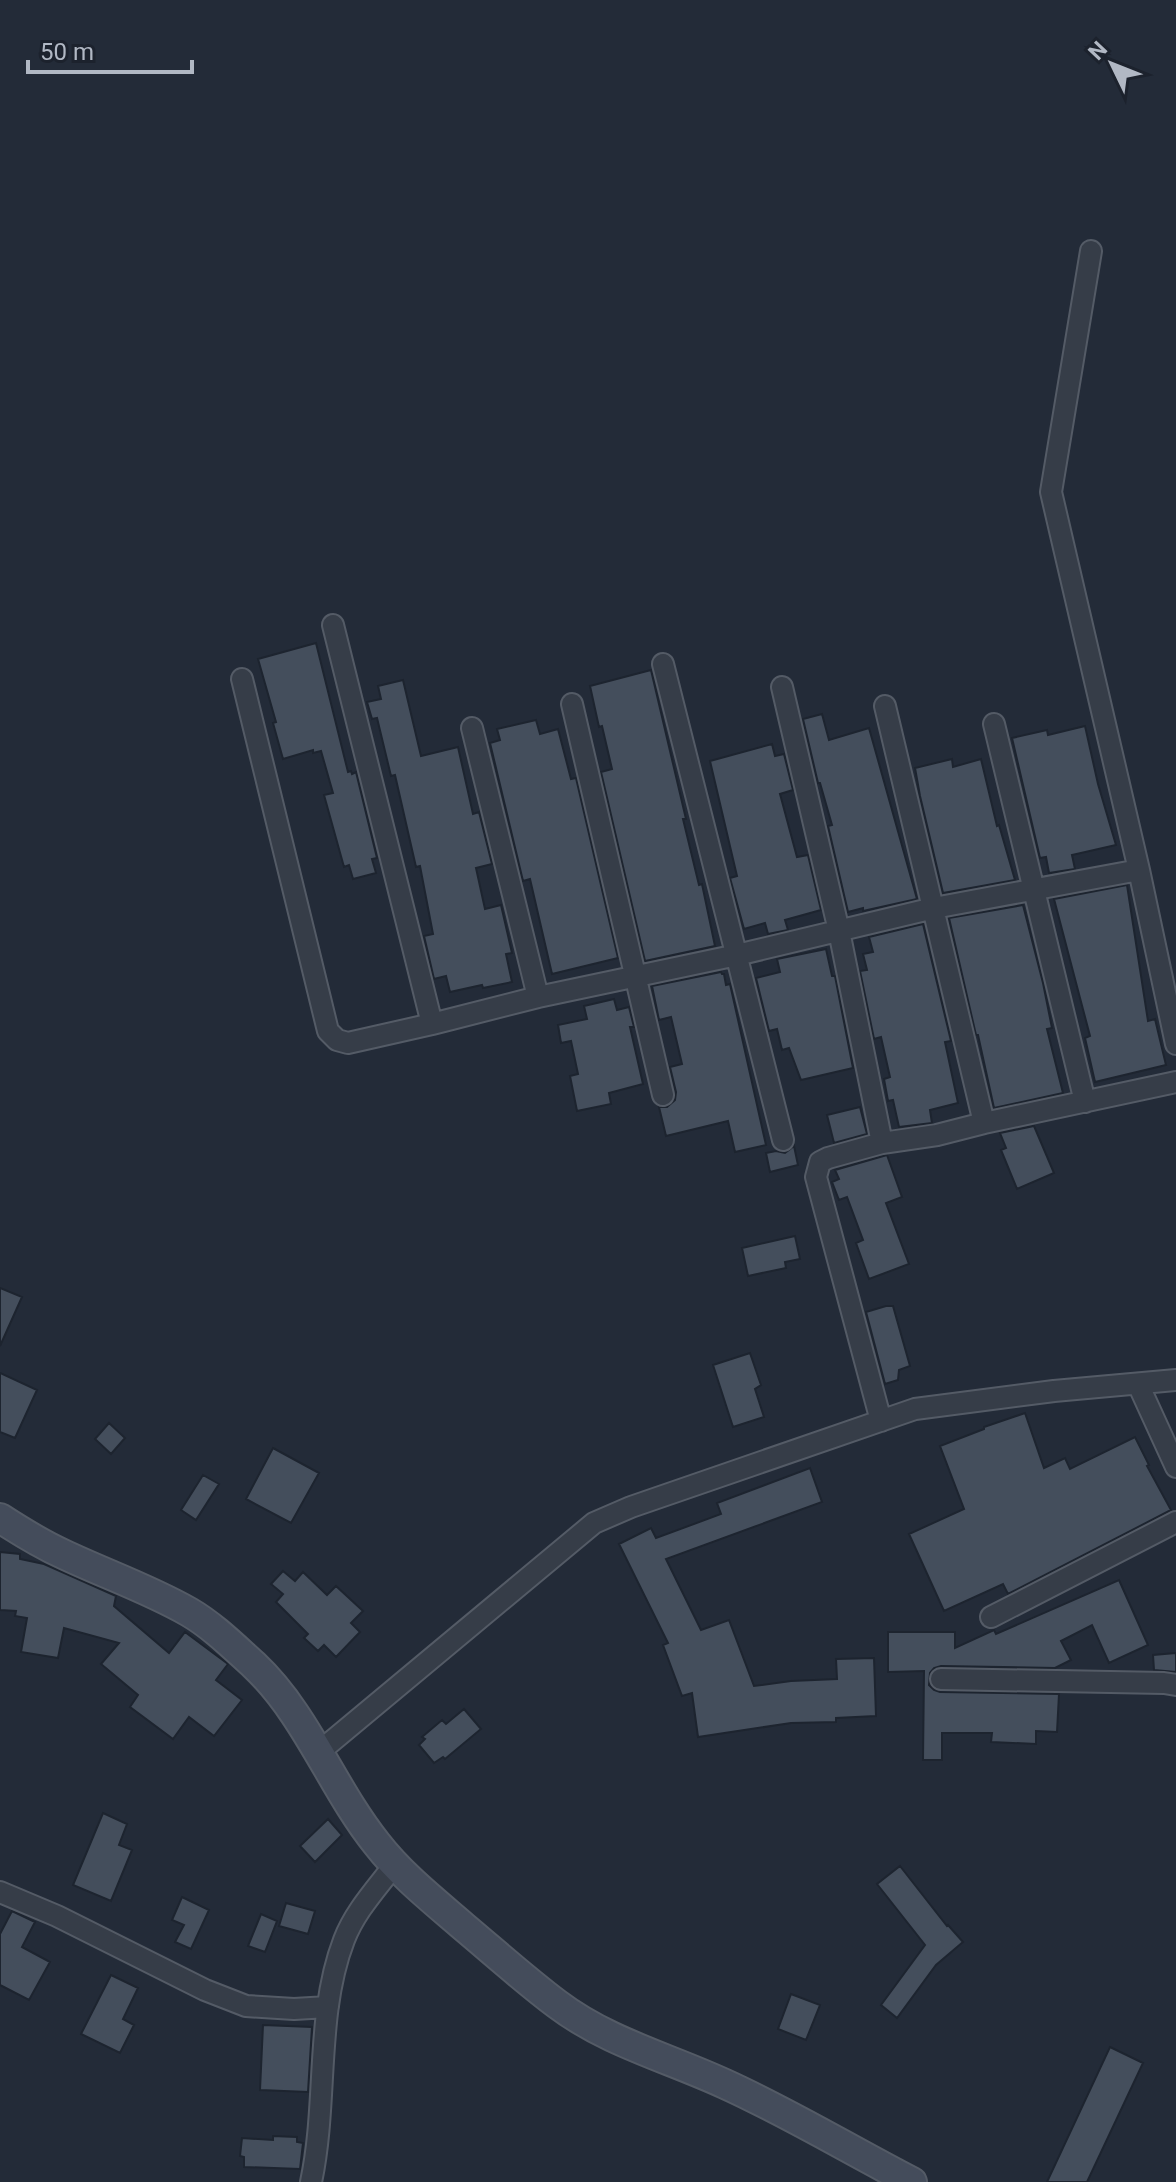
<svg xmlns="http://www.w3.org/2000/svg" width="1176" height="2182" font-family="Roboto,sans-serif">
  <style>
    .building { fill: #444e5c; stroke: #1d242f; stroke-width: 2 }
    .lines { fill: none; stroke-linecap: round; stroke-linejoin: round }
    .street-casing { stroke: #545b66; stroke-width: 24 }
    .secondary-casing { stroke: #545b66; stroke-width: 32 }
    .street { stroke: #363d48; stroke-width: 20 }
    .secondary { stroke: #444c5b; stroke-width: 28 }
  </style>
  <rect width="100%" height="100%" fill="#232b38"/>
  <path class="building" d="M 316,643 L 348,772 L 351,771 L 352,774 L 356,772 L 377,858 L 372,859 L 376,873 L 353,879 L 349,865 L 344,867 L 324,795 L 333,793 L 321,751 L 313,753 L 313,750 L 283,759 L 273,723 L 276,722 L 258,659 Z
    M 651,670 L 686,819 L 683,819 L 699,885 L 702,884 L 715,946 L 645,961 L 601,772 L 612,769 L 602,726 L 599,727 L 590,686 Z
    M 403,680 L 421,756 L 458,747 L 473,814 L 479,812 L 492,864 L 476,868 L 485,909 L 501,905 L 512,953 L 506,954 L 512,982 L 483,988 L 482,985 L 450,992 L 446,976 L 434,979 L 424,936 L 433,934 L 420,866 L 416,867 L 395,775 L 391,776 L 377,718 L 372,719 L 367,702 L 381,699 L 378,686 Z
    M 822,714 L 829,740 L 869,728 L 917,899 L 863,911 L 863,908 L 848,912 L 828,826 L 832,825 L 820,783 L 818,783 L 803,719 Z
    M 536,720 L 540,734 L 558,729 L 571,779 L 576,778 L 618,958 L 552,974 L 530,879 L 523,881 L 490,743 L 500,740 L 497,729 Z
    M 1085,726 L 1098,784 L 1116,845 L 1072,855 L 1075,869 L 1049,873 L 1046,857 L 1040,858 L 1012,738 L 1047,730 L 1048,735 Z
    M 772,744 L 775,756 L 784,754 L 793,790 L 780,794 L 797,857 L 808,855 L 821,910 L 785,920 L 788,930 L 768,934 L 765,923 L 744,929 L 730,878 L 737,876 L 710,761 Z
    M 952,759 L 953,767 L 981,759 L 997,826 L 999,825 L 1015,880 L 943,893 L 920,796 L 915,768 Z
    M 1127,885 L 1148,1021 L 1155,1019 L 1166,1065 L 1095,1082 L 1085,1038 L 1090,1036 L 1054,899 Z
    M 1023,905 L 1043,983 L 1052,1028 L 1047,1029 L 1063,1093 L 994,1108 L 978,1035 L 976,1035 L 949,918 Z
    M 923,924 L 951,1041 L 945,1042 L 958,1103 L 930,1110 L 932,1123 L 899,1127 L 893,1100 L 888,1101 L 884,1079 L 890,1077 L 881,1037 L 874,1039 L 860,971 L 867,970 L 863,954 L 873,952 L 869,937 Z
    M 826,949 L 832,976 L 835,976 L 853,1068 L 801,1080 L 789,1048 L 782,1050 L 777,1029 L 769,1031 L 756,978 L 780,972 L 777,959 Z
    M 721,972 L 722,974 L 724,974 L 726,985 L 730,984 L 766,1145 L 735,1152 L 728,1121 L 666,1136 L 659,1107 L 667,1107 L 675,1100 L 676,1092 L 670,1067 L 682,1064 L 671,1017 L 659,1020 L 652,986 Z
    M 614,999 L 617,1010 L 629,1007 L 634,1027 L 630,1027 L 643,1084 L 609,1093 L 611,1104 L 577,1111 L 570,1076 L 578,1074 L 571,1041 L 561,1043 L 558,1025 L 587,1019 L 584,1006 Z
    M 860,1107 L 867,1134 L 834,1143 L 827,1115 Z
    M 1034,1126 L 1054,1173 L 1017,1189 L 1001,1150 L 1006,1148 L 1000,1133 Z
    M 794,1146 L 798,1165 L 770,1172 L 766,1153 L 776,1151 L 785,1153 Z
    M 887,1155 L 902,1197 L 886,1203 L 909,1264 L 869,1279 L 856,1243 L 863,1240 L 847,1197 L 839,1200 L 832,1182 L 839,1179 L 835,1170 Z
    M 795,1236 L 800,1259 L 785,1262 L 786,1268 L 748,1276 L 742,1248 Z
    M 0,1288 L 22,1297 L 0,1346 Z
    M 886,1306 L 893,1306 L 910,1366 L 899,1370 L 898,1380 L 885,1384 L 866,1312 Z
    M 750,1353 L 761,1385 L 755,1389 L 764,1417 L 733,1427 L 713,1365 Z
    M 0,1373 L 37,1390 L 15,1438 L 0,1432 Z
    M 1025,1413 L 1044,1468 L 1065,1458 L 1070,1469 L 1135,1437 L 1149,1465 L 1147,1466 L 1171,1510 L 1008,1594 L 1003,1584 L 944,1611 L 909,1534 L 964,1509 L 940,1446 L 984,1429 L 984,1427 Z
    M 109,1423 L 125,1438 L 111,1454 L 95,1439 Z
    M 273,1448 L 319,1473 L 291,1523 L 246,1499 Z
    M 810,1468 L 822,1502 L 666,1559 L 701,1630 L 729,1620 L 754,1686 L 791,1681 L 837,1679 L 836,1659 L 874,1658 L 876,1716 L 836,1718 L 836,1722 L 791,1723 L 698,1737 L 692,1693 L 682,1696 L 663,1645 L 668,1643 L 619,1544 L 651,1528 L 656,1538 L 721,1514 L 717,1503 Z
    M 203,1475 L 219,1484 L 196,1520 L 181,1510 Z
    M 0,1552 L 20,1554 L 20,1559 L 44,1564 L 116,1596 L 114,1606 L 169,1653 L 185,1632 L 228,1664 L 216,1680 L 242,1700 L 214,1736 L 189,1717 L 173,1739 L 130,1707 L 138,1695 L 101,1664 L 119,1643 L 64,1628 L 58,1658 L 21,1652 L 27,1618 L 15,1616 L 16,1611 L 0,1610 Z
    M 283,1571 L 295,1581 L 303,1572 L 327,1595 L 336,1586 L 363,1611 L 351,1623 L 360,1632 L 336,1657 L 324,1645 L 318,1651 L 304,1638 L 308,1634 L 276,1602 L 283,1594 L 271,1584 Z
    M 1119,1580 L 1148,1645 L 1109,1663 L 1092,1625 L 1061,1641 L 1071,1660 L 1055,1668 L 941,1666 L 934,1668 L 930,1673 L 929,1685 L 934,1690 L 940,1692 L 1059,1694 L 1057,1732 L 1036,1731 L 1036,1744 L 991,1742 L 992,1733 L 942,1733 L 942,1760 L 923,1760 L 924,1671 L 888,1672 L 888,1632 L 955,1632 L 955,1648 L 994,1630 L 996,1634 Z
    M 1176,1653 L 1176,1672 L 1154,1670 L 1153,1655 Z
    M 464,1709 L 481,1729 L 445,1759 L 443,1757 L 434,1763 L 419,1745 L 425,1739 L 422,1737 L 442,1720 L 446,1724 Z
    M 103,1813 L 127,1824 L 119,1845 L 132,1850 L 111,1901 L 73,1885 Z
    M 328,1819 L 342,1835 L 315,1862 L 300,1846 Z
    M 900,1866 L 947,1926 L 948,1925 L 963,1942 L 936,1965 L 897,2018 L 881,2005 L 925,1945 L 877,1884 Z
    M 182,1897 L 209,1910 L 191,1949 L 175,1942 L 184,1925 L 172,1920 Z
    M 286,1903 L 315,1911 L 308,1934 L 279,1926 Z
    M 12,1911 L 35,1922 L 22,1947 L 50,1962 L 29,2000 L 0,1985 L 0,1934 Z
    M 261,1914 L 277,1921 L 265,1952 L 248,1946 Z
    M 111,1975 L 138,1988 L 123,2019 L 134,2025 L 120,2053 L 81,2034 Z
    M 791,1994 L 820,2005 L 806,2040 L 778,2029 Z
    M 263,2025 L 312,2027 L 308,2092 L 260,2090 Z
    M 1110,2047 L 1143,2063 L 1087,2182 L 1047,2182 Z
    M 273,2136 L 297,2137 L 297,2142 L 303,2143 L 300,2169 L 244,2167 L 244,2157 L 240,2156 L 242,2138 L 273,2140 Z"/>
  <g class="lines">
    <g class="street-casing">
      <path id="street" d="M 1091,251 L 1051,492 L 1139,870 L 1176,1044
        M 333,625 L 432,1024
        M 663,664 L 783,1140
        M 242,679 L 328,1031 L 337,1040 L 348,1043 L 432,1024 L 538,997 L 737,955 L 934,908 L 1139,870
        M 782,687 L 839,931 L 882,1143
        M 572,704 L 663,1095
        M 885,706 L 984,1123
        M 994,724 L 1085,1102
        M 472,728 L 538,997
        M 1138,1384 L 1176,1467
        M 881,1421 L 816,1177 L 820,1162 L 828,1158 L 882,1143 L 937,1135 L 984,1123 L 1176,1082
        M 991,1617 L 1176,1522
        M 941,1679 L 1164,1683 L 1176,1685
        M 319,1752 L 594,1523 L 631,1507 L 915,1409 L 1054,1391 L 1176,1380
        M 0,1892 L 57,1916 L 205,1990 L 246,2006 L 294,2009 L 328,2007
        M 311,2182 C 328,2103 315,2015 344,1940 C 355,1911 377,1888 395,1864"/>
    </g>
    <g class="secondary-casing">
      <path id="secondary" d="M 0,1518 C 20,1531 41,1544 63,1554 C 105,1574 149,1589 189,1612 C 213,1626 234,1647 254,1665 C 307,1715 332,1788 377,1844 C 401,1875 434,1901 464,1927 C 495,1953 525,1980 557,2004 C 607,2042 669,2058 725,2084 C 789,2113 850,2150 912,2182"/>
    </g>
    <use href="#street" class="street"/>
    <use href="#secondary" class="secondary"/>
  </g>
  <g transform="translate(1112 64) rotate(313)" stroke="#1c222d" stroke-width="6" paint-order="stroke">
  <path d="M0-6L14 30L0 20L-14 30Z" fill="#b1b8c4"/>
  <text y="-12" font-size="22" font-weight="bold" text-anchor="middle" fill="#b1b8c4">N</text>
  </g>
  <path d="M28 60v12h164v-12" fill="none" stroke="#b1b8c4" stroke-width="4"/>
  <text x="40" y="60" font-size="24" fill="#b1b8c4" stroke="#1c222d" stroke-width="6" paint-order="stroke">50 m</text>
</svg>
